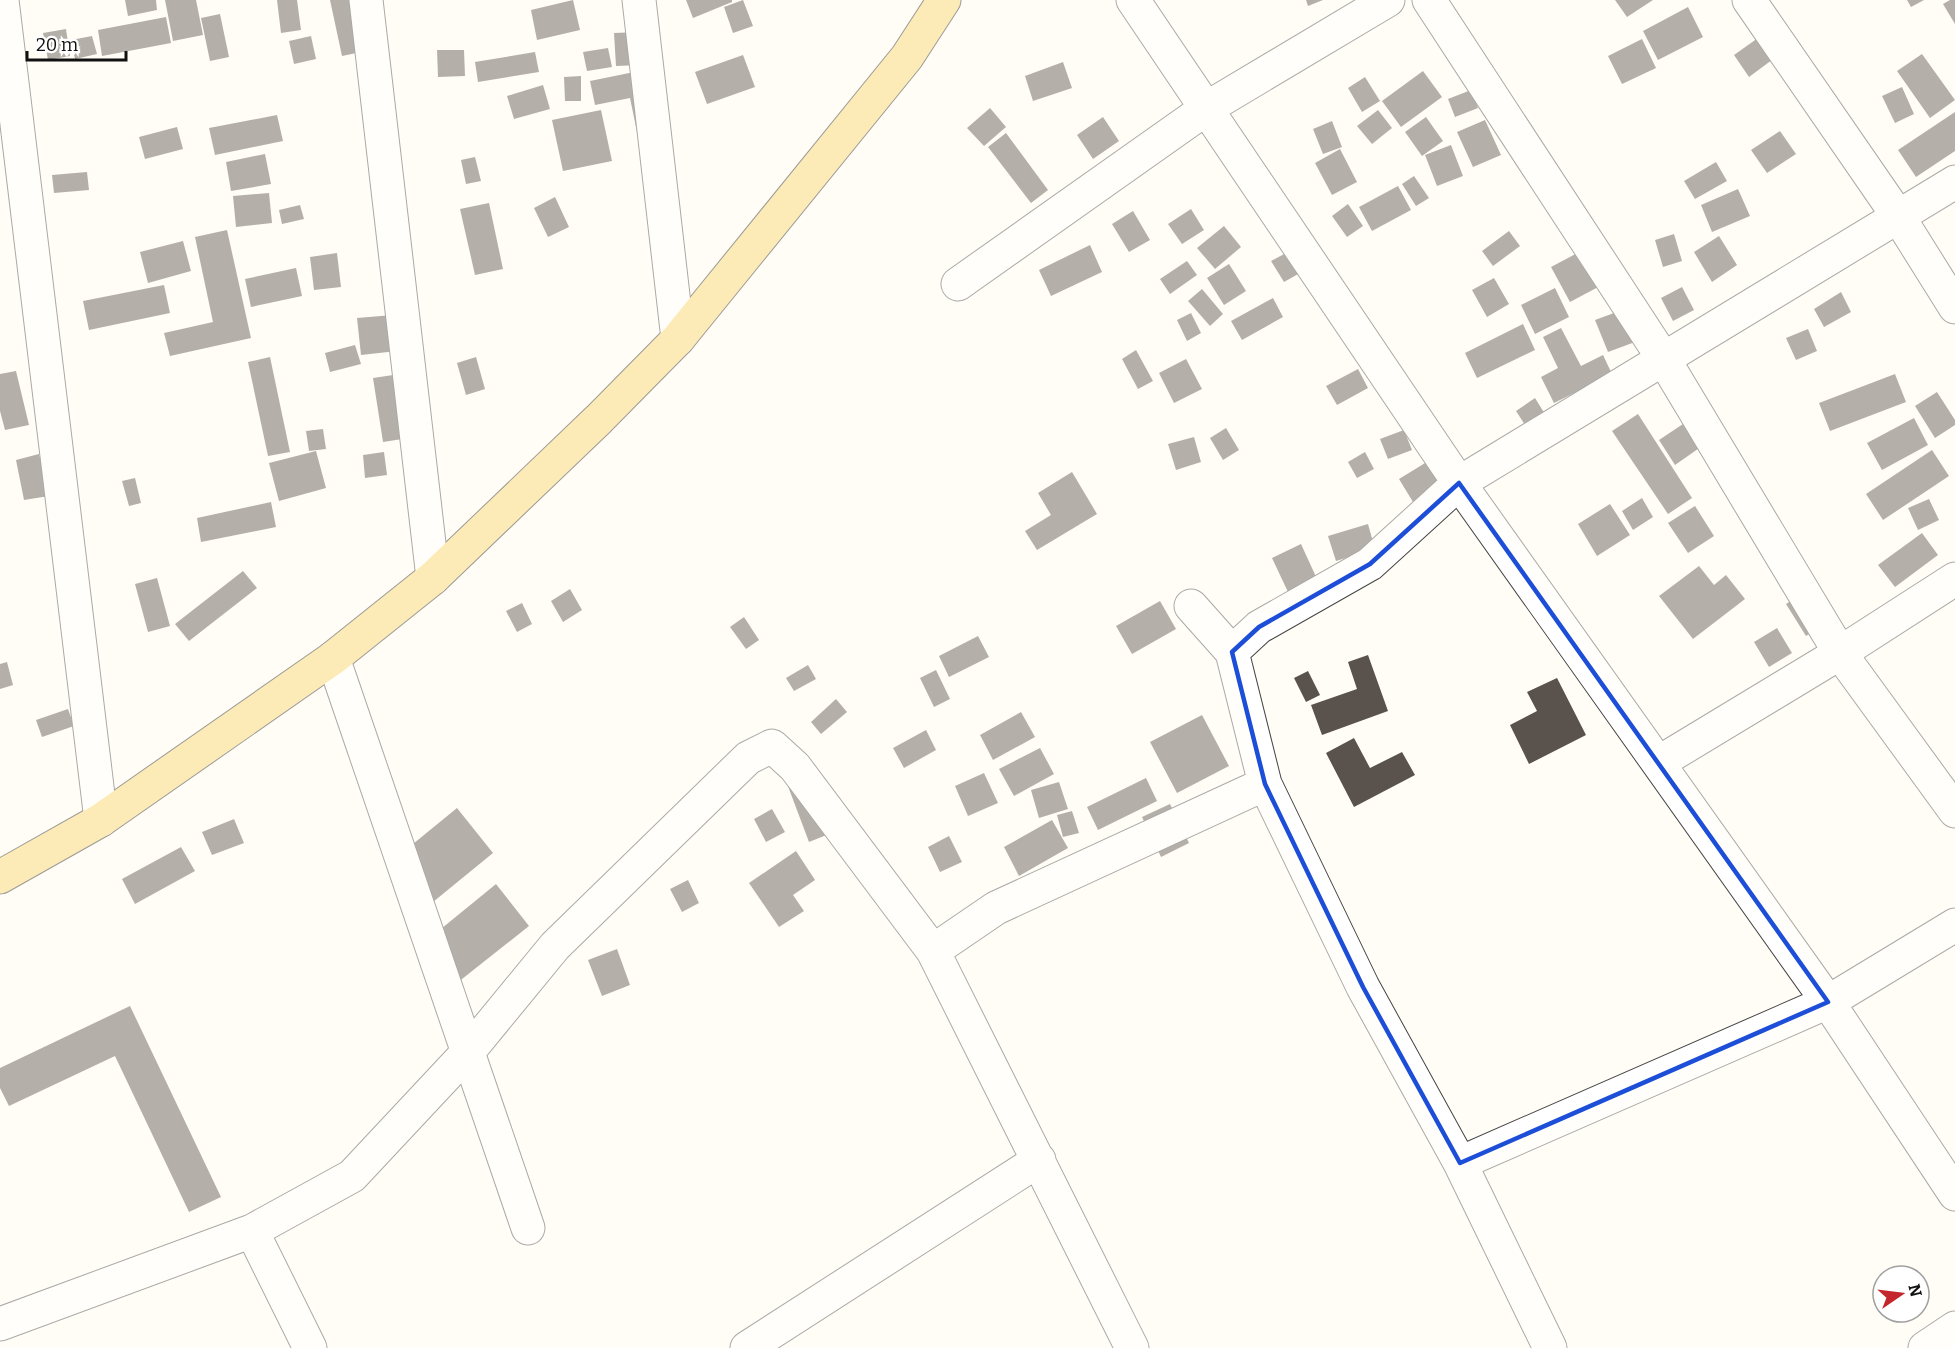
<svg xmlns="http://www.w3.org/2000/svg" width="1955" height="1348" font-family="Bitter,serif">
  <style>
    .building { fill: #5a524d }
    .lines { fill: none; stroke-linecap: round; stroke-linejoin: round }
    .street-casing { stroke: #444; stroke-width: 35 }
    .primary-casing { stroke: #222; stroke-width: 35 }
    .street { stroke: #fff; stroke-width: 33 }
    .primary { stroke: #f9d66b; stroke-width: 33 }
    .marked { fill: none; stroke: #1d4ed8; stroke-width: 4.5; stroke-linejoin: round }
  </style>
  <rect width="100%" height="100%" fill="#fffdf5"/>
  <path class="building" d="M 125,0 L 156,0 L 157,10 L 128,16 Z
    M 165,0 L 196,0 L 203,35 L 173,41 Z
    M 277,0 L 297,0 L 301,30 L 281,33 Z
    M 330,0 L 350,0 L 361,52 L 342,56 Z
    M 573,0 L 580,30 L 537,40 L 531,10 Z
    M 686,0 L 732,0 L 732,2 L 693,18 Z
    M 743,0 L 753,26 L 733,33 L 724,7 Z
    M 1306,0 L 1323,0 L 1308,6 Z
    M 1615,0 L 1653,0 L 1627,17 Z
    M 1907,0 L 1924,0 L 1911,7 Z
    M 1950,0 L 1955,0 L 1955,24 L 1943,4 Z
    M 1688,7 L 1703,37 L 1658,60 L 1643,31 Z
    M 220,14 L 229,57 L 210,61 L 201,18 Z
    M 166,17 L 171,43 L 102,56 L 98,30 Z
    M 66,29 L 70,56 L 48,60 L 43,33 Z
    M 639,32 L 641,65 L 616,66 L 614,33 Z
    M 1765,33 L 1780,54 L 1749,77 L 1734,55 Z
    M 92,36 L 97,54 L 75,59 L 71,40 Z
    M 311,36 L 316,59 L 294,64 L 289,41 Z
    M 1642,39 L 1656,68 L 1622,84 L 1608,56 Z
    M 608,48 L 612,67 L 587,71 L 583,52 Z
    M 437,50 L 464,50 L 465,76 L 438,77 Z
    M 535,52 L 539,72 L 478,82 L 475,62 Z
    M 1922,54 L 1955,100 L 1930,118 L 1897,71 Z
    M 743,55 L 755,87 L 707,104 L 695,72 Z
    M 1063,62 L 1072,88 L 1033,101 L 1025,76 Z
    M 644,70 L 643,161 L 630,98 L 595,105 L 590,81 Z
    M 1423,71 L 1442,97 L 1401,127 L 1382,101 Z
    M 581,76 L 581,101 L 565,101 L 564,77 Z
    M 1365,77 L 1380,101 L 1362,112 L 1348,88 Z
    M 543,85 L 550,109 L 514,119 L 507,96 Z
    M 1902,87 L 1914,114 L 1895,123 L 1882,96 Z
    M 1471,90 L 1478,108 L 1455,117 L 1448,99 Z
    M 990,108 L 1006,127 L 984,146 L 967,128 Z
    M 601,110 L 612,161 L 563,171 L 552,120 Z
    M 1378,110 L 1392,128 L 1372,144 L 1357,126 Z
    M 1955,112 L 1955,151 L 1916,177 L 1898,150 Z
    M 277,115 L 283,141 L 215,155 L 209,128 Z
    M 1103,117 L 1119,141 L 1093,159 L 1077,135 Z
    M 1426,117 L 1443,141 L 1422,156 L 1405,132 Z
    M 1485,120 L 1501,155 L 1473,167 L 1457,132 Z
    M 1332,121 L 1342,147 L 1323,154 L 1313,129 Z
    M 177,127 L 183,149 L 145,159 L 139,137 Z
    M 1780,131 L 1796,154 L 1767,173 L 1751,150 Z
    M 1006,133 L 1048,190 L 1031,203 L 988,147 Z
    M 1451,145 L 1463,176 L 1437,186 L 1425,155 Z
    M 1340,149 L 1357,182 L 1332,195 L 1315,163 Z
    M 265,154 L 271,184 L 231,191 L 226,162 Z
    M 475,157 L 481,181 L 466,184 L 461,160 Z
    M 1716,162 L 1727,181 L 1695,199 L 1684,181 Z
    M 87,172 L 89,190 L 54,193 L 52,175 Z
    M 1414,176 L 1429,198 L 1416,206 L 1402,184 Z
    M 1398,186 L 1411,210 L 1372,231 L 1359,207 Z
    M 1738,189 L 1750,216 L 1712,232 L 1701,205 Z
    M 269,193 L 272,223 L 236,227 L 233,196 Z
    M 555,197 L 569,227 L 548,237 L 534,208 Z
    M 489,203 L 503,269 L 475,275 L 460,209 Z
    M 1348,204 L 1363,226 L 1347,237 L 1332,216 Z
    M 300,205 L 304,219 L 282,224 L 279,210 Z
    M 1191,209 L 1204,230 L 1182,244 L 1168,224 Z
    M 1133,211 L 1150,240 L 1129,252 L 1112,224 Z
    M 1224,226 L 1241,247 L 1215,269 L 1197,248 Z
    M 227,230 L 251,338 L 170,356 L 164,333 L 213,322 L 195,237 Z
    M 1509,231 L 1520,246 L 1493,266 L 1482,251 Z
    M 1674,234 L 1682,261 L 1663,267 L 1655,240 Z
    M 1719,236 L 1737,265 L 1712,282 L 1694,252 Z
    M 183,241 L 191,271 L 148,283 L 140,252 Z
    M 1090,245 L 1102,272 L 1051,296 L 1039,270 Z
    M 1583,250 L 1602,285 L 1570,302 L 1551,267 Z
    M 1288,252 L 1300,273 L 1284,282 L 1271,261 Z
    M 337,253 L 341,287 L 314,290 L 310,257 Z
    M 1187,261 L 1197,275 L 1170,294 L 1160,279 Z
    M 1229,264 L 1246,291 L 1224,305 L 1207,278 Z
    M 296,268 L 302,296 L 251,307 L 245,279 Z
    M 1494,278 L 1509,304 L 1487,317 L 1472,290 Z
    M 164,285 L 170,313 L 89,330 L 83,301 Z
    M 1682,287 L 1694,310 L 1673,321 L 1661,298 Z
    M 1555,288 L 1569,317 L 1535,334 L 1521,305 Z
    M 1202,289 L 1223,314 L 1210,326 L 1188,301 Z
    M 1841,292 L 1851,312 L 1824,327 L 1814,309 Z
    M 1273,298 L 1283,317 L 1242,340 L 1231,321 Z
    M 1622,310 L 1635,342 L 1608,352 L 1595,320 Z
    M 1191,313 L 1201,333 L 1187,341 L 1177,320 Z
    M 393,315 L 397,351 L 361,355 L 357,318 Z
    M 1523,324 L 1535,350 L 1477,378 L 1465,353 Z
    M 1561,328 L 1581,366 L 1603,355 L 1612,374 L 1554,403 L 1541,377 L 1558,368 L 1543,337 Z
    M 1808,329 L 1817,351 L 1796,360 L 1786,338 Z
    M 355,345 L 361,364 L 330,372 L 325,353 Z
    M 1136,350 L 1153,381 L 1138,389 L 1122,359 Z
    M 270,357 L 290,452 L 268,456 L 248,362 Z
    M 476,357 L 485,389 L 466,395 L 457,363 Z
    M 1186,359 L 1202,389 L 1174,403 L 1159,373 Z
    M 1358,369 L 1368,388 L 1337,405 L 1326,386 Z
    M 16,371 L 29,425 L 5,430 L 0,411 L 0,374 Z
    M 400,374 L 409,438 L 383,442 L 373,378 Z
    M 1895,374 L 1906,402 L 1830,431 L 1819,403 Z
    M 1937,392 L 1955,420 L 1955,425 L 1935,438 L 1915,406 Z
    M 1535,398 L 1548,419 L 1529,431 L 1516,411 Z
    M 1638,414 L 1692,498 L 1668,514 L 1612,431 Z
    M 1914,418 L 1928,445 L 1882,470 L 1867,443 Z
    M 1689,420 L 1705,444 L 1675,465 L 1659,440 Z
    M 1226,428 L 1239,450 L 1223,460 L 1210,438 Z
    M 323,429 L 326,449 L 309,451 L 306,431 Z
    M 1404,430 L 1412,450 L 1388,459 L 1380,439 Z
    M 1194,437 L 1201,462 L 1176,470 L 1168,444 Z
    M 1932,450 L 1949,476 L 1883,520 L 1866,494 Z
    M 316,451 L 326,488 L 279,501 L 269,463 Z
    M 384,452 L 387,475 L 365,478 L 363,455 Z
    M 1365,452 L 1374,469 L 1357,478 L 1348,462 Z
    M 39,454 L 49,496 L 24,500 L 16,460 Z
    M 1430,460 L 1455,502 L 1424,520 L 1399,479 Z
    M 1072,472 L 1097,514 L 1037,550 L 1025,531 L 1051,515 L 1038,493 Z
    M 135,478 L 141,503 L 129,506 L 122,481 Z
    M 1642,498 L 1653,517 L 1633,530 L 1622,511 Z
    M 1929,499 L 1939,520 L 1918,530 L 1908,508 Z
    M 271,502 L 276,527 L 201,542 L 197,518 Z
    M 1610,504 L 1630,535 L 1597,556 L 1578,524 Z
    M 1695,506 L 1714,536 L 1688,553 L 1668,523 Z
    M 1368,524 L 1375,549 L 1336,561 L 1328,536 Z
    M 1922,533 L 1938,555 L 1895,587 L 1878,565 Z
    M 1301,544 L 1317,579 L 1288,592 L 1272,558 Z
    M 1699,566 L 1714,585 L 1726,575 L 1745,599 L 1693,639 L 1659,596 Z
    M 243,571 L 257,588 L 189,641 L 175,624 Z
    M 157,578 L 170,626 L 148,632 L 135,584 Z
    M 570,589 L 582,610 L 563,622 L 551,601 Z
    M 1802,594 L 1822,625 L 1806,636 L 1786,604 Z
    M 1160,601 L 1176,629 L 1132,654 L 1116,626 Z
    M 522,603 L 532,624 L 517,632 L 506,611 Z
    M 744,617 L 759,640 L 746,649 L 730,627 Z
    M 1777,628 L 1792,653 L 1769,667 L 1754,642 Z
    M 978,636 L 989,657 L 949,677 L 939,656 Z
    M 1368,655 L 1388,711 L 1322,735 L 1311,705 L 1357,689 L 1348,662 Z
    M 7,662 L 13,685 L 0,689 L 0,664 Z
    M 808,665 L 816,679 L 794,691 L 786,678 Z
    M 936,670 L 950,699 L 934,707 L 920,678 Z
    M 1308,671 L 1320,695 L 1306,702 L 1294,678 Z
    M 1557,678 L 1586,735 L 1529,764 L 1510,725 L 1537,711 L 1527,692 Z
    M 836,699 L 847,712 L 821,734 L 811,722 Z
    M 68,709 L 74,726 L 42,737 L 36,720 Z
    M 1021,712 L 1035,737 L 993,760 L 980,735 Z
    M 1202,715 L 1229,766 L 1177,793 L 1150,742 Z
    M 926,730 L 936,750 L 904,768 L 893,748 Z
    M 1354,738 L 1370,768 L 1402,752 L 1415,775 L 1354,807 L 1326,753 Z
    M 1040,748 L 1054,774 L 1014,796 L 999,769 Z
    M 984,773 L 998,803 L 968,816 L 955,786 Z
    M 1146,778 L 1157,801 L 1098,830 L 1087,807 Z
    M 786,781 L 829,834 L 809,842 Z
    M 1059,782 L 1068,809 L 1039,818 L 1031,790 Z
    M 1170,804 L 1189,843 L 1161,857 L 1142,817 Z
    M 457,808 L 493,853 L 422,911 L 386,866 Z
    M 772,809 L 785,832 L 766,842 L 754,819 Z
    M 1072,811 L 1079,833 L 1063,837 L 1057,815 Z
    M 234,819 L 244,843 L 212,855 L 202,832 Z
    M 1052,820 L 1068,848 L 1019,876 L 1004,847 Z
    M 949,836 L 962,862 L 940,872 L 928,847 Z
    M 181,847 L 195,871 L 135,904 L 122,879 Z
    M 796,851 L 815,880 L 793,895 L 804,911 L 779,927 L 749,883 Z
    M 688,880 L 699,903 L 682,912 L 670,889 Z
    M 496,884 L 529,926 L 457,983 L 425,942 Z
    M 617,949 L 630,985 L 602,996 L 588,960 Z
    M 130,1006 L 221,1197 L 189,1212 L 115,1056 L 9,1106 L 0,1088 L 0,1068 Z"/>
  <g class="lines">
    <g class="street-casing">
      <path id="street" d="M 2,0 L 101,820
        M 366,0 L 433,578
        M 639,0 L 678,339
        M 1133,0 L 1459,483 L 1828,1002 L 1955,1194
        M 1429,0 L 1663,358 L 1840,653 L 1955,811
        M 1749,0 L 1898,216 L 1955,307
        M 958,284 L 1207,108 L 1388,0
        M 1191,606 L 1232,652 L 1265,784 L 1363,987 L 1460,1163 L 1550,1348
        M 1232,652 L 1259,627 L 1370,564 L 1459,483 L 1955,182
        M 333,658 L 528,1228
        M 1658,763 L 1840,653 L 1955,579
        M 933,951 L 996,908 L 1265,784
        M 1460,1163 L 1828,1002 L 1955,925
        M 252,1231 L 310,1348
        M 0,1324 L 252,1231 L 352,1176 L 468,1052 L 555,946 L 748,758 L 772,746 L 795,767 L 933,951 L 1132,1348
        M 747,1348 L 1039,1160
        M 1925,1348 L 1955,1328"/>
    </g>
    <g class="primary-casing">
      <path id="primary" d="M 0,877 L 101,820 L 333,658 L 433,578 L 599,419 L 678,339 L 907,57 L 944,0"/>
    </g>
    <use href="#street" class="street"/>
    <use href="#primary" class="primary"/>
  </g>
  <path d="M0 0H1955V1348H0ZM 1459,483 L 1828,1002 L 1460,1163 L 1363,987 L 1265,784 L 1232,652 L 1259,627 L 1370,564 Z" fill="#fffdf5" fill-opacity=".55" fill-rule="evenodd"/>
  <path class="marked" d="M 1459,483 L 1828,1002 L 1460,1163 L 1363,987 L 1265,784 L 1232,652 L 1259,627 L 1370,564 Z"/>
  <g transform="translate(1901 1294) rotate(76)"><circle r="28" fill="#ffffff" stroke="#a0a0a0" stroke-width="1.5"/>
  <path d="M0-4.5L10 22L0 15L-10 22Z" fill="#c4262e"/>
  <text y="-9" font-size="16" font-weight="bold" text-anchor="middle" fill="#111111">N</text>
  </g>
  <path d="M27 51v9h99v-9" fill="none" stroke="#111111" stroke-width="3"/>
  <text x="36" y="51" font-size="18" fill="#111111" stroke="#ffffff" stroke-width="4.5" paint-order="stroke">20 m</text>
</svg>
